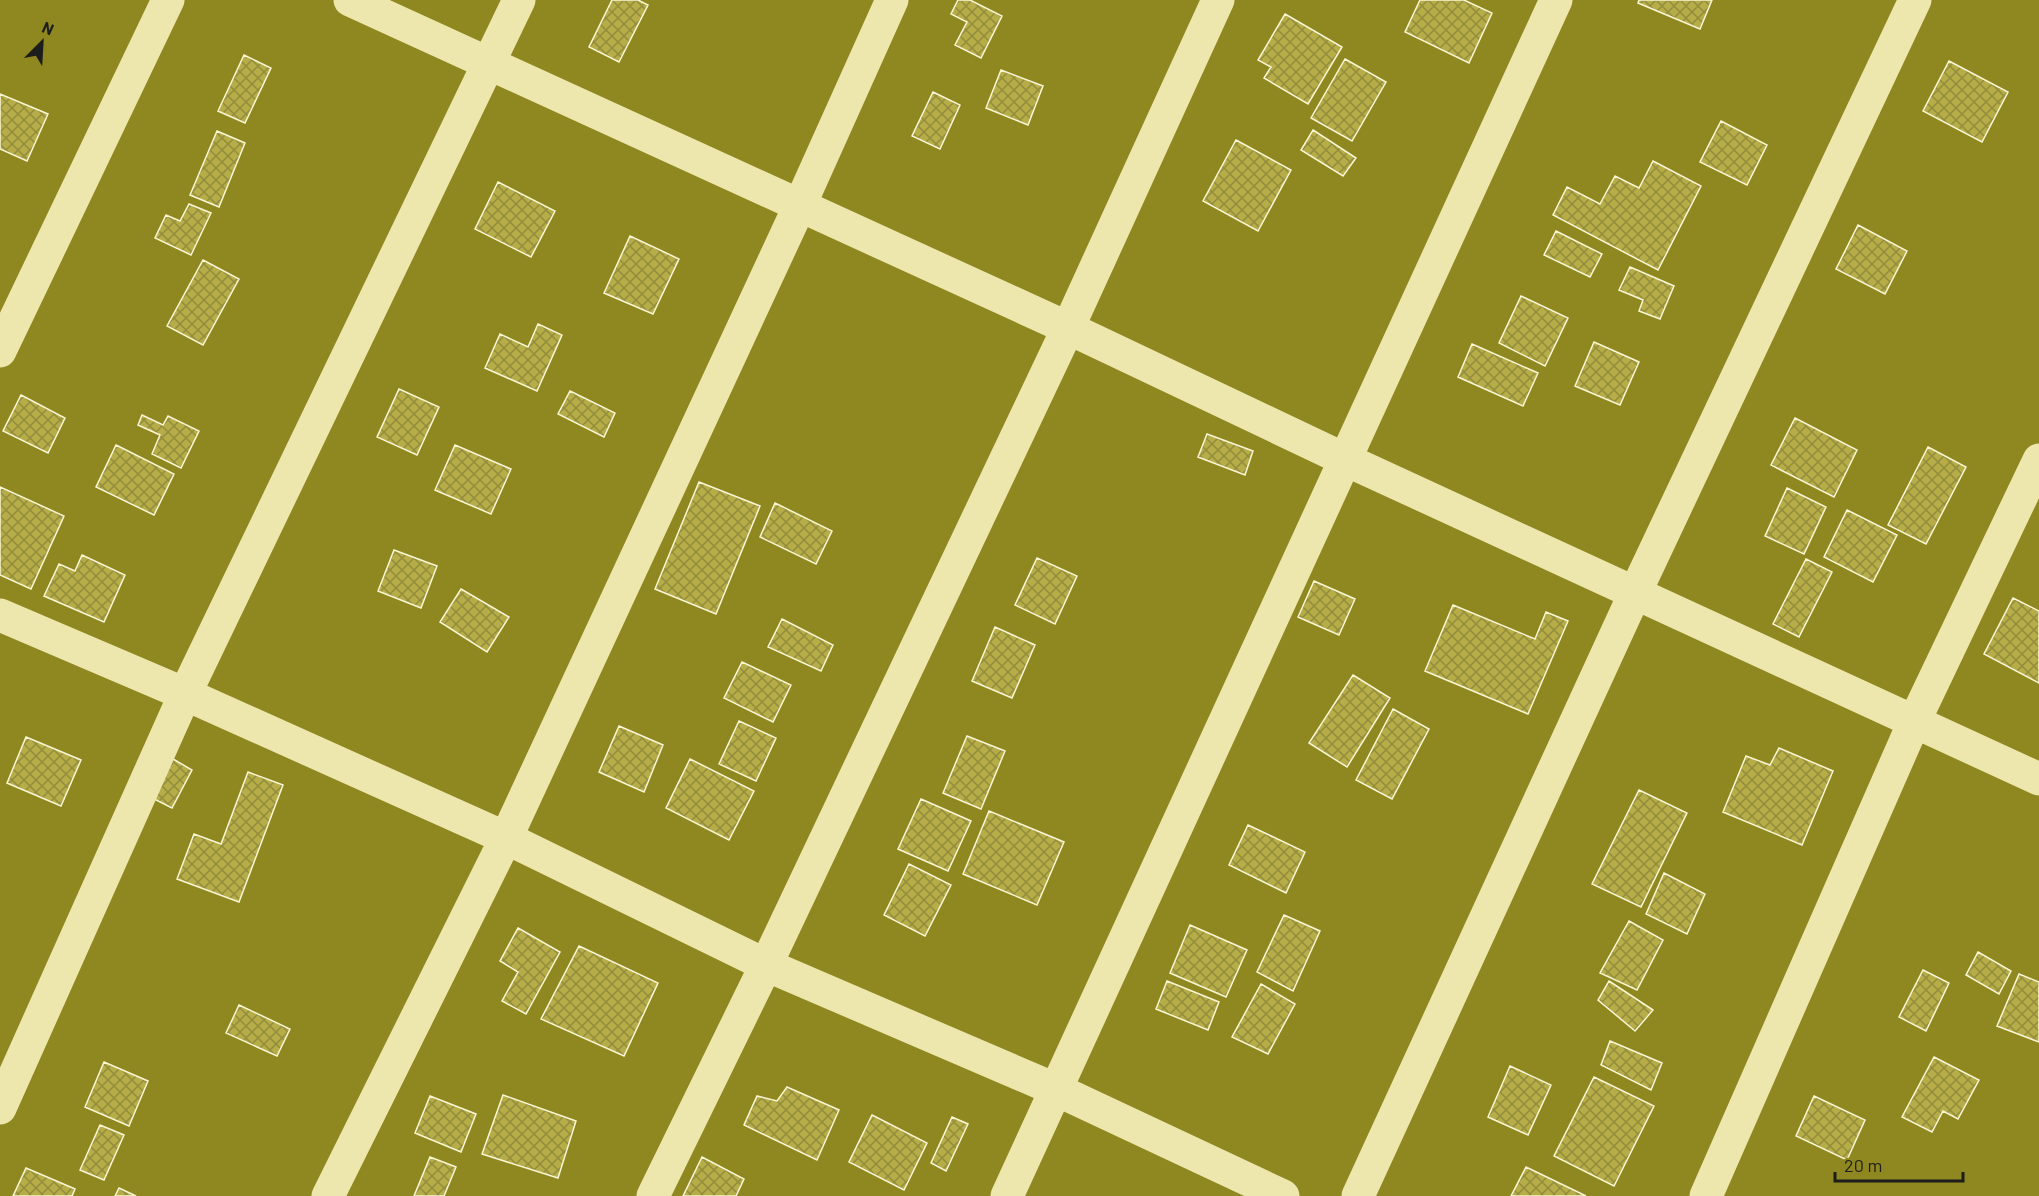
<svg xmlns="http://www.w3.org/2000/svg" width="2039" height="1196" font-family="Barlow,sans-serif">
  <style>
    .building { fill: url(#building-cross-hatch); stroke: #f9f6d4; stroke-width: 1.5 }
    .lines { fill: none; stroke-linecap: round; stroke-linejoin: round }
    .street { stroke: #ede7ae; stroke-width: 33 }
  </style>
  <defs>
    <pattern id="building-cross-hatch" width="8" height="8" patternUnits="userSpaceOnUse" patternTransform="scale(1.5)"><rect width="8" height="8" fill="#b6ad48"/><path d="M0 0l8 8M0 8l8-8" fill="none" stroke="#938c3b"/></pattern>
  </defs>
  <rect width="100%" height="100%" fill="#8f871f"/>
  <path class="building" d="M 612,0 L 638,0 L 648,5 L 619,62 L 589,47 Z
    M 958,0 L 970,0 L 1002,16 L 981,58 L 955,45 L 967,22 L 951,14 Z
    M 1420,0 L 1464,0 L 1492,13 L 1469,63 L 1405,32 Z
    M 1639,0 L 1712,0 L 1700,29 L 1638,3 Z
    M 1285,14 L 1342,47 L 1308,104 L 1264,78 L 1271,67 L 1258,60 Z
    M 244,55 L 271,68 L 245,123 L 218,111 Z
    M 1345,59 L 1386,82 L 1352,141 L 1311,118 Z
    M 1949,61 L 2008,92 L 1982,142 L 1923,111 Z
    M 1001,70 L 1043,86 L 1028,125 L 986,108 Z
    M 933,92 L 960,105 L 940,149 L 912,136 Z
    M 0,94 L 48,114 L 27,161 L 0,149 Z
    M 1721,121 L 1767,145 L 1747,185 L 1700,162 Z
    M 1313,130 L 1356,158 L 1343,176 L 1301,150 Z
    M 217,131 L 245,143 L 219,207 L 190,195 Z
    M 1236,140 L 1291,170 L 1258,231 L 1203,201 Z
    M 1653,161 L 1701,186 L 1658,270 L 1553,215 L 1567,187 L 1600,204 L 1615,176 L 1639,188 Z
    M 498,182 L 555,211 L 531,257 L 475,229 Z
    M 189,204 L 211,213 L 191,255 L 155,238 L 166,215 L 180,221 Z
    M 1858,225 L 1907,251 L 1885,294 L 1836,269 Z
    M 1556,231 L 1602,254 L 1590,277 L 1544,255 Z
    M 630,236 L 679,259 L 653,314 L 604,293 Z
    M 203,260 L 239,279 L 203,345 L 167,326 Z
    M 1630,267 L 1674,286 L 1660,319 L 1639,311 L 1643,300 L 1619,290 Z
    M 1521,296 L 1568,318 L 1545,366 L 1499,343 Z
    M 538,324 L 562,335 L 537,391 L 485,368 L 500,334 L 528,347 Z
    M 1594,342 L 1639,362 L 1620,405 L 1575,386 Z
    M 1472,344 L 1538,373 L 1523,406 L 1458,377 Z
    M 399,389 L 439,407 L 417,455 L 377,437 Z
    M 570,391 L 615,413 L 604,437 L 558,414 Z
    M 21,395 L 65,418 L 48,453 L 3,431 Z
    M 142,415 L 163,425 L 168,416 L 199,431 L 181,468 L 152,454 L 160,435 L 138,425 Z
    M 1795,418 L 1857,450 L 1834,497 L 1771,465 Z
    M 1207,434 L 1253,451 L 1245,475 L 1198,457 Z
    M 116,445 L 174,474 L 154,515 L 96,487 Z
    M 455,445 L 511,469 L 491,514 L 435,490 Z
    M 1928,447 L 1966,467 L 1926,544 L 1888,525 Z
    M 699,482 L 760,506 L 716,614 L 655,589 Z
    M 0,487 L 64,516 L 31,589 L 0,575 Z
    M 1787,488 L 1826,507 L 1804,554 L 1765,536 Z
    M 775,503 L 832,531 L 816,564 L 760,537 Z
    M 1847,510 L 1897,535 L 1873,582 L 1824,557 Z
    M 394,550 L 437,566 L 421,608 L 378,591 Z
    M 82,555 L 125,575 L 104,622 L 44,596 L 59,564 L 75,571 Z
    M 1037,558 L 1077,576 L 1055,624 L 1015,605 Z
    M 1806,559 L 1832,572 L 1799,637 L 1773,624 Z
    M 1314,581 L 1355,599 L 1339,635 L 1298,617 Z
    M 461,589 L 509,617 L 487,652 L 440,622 Z
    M 2013,598 L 2039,611 L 2039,683 L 1984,654 Z
    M 1453,605 L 1535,639 L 1546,612 L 1568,621 L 1528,714 L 1425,671 Z
    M 782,619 L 833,645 L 821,671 L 768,647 Z
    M 995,627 L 1035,645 L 1012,698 L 972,681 Z
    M 742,662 L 791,685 L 773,722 L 724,698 Z
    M 1353,675 L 1390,698 L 1347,767 L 1309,743 Z
    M 1393,709 L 1429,729 L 1392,799 L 1356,780 Z
    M 739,721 L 776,738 L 756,781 L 719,764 Z
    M 619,726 L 663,745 L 644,792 L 599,772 Z
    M 967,736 L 1005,751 L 981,809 L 943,793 Z
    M 26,737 L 81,760 L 61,806 L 7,783 Z
    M 1779,748 L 1833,771 L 1802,845 L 1723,812 L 1746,756 L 1770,765 Z
    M 173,759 L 192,770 L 172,808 L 152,798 Z
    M 690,759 L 754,791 L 729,840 L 666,808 Z
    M 248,772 L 283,785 L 239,902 L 177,879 L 194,834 L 221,844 Z
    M 1639,790 L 1687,813 L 1641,907 L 1592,884 Z
    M 921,799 L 971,821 L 948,871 L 898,849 Z
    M 989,811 L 1064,842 L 1037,905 L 963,874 Z
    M 1248,825 L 1305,852 L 1286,893 L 1229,865 Z
    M 909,864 L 951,885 L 925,936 L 884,915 Z
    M 1664,873 L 1705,894 L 1687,934 L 1646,914 Z
    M 1284,915 L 1320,931 L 1293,991 L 1257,972 Z
    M 1629,921 L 1663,940 L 1637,990 L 1600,973 Z
    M 1190,925 L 1247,950 L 1226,997 L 1170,973 Z
    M 518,928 L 560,952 L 526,1014 L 502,1001 L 518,972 L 500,961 Z
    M 579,946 L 658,983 L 624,1056 L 541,1019 Z
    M 1978,952 L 2011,971 L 1999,994 L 1966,975 Z
    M 1923,970 L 1949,983 L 1926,1031 L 1899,1017 Z
    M 2019,974 L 2039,982 L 2039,1042 L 1997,1026 Z
    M 1167,981 L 1219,1002 L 1208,1030 L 1156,1009 Z
    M 1609,981 L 1653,1010 L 1635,1031 L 1598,1000 Z
    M 1261,984 L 1295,1004 L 1268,1054 L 1232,1037 Z
    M 239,1005 L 290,1029 L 277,1056 L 226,1033 Z
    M 1610,1041 L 1662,1063 L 1651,1090 L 1601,1065 Z
    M 1934,1057 L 1979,1080 L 1958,1119 L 1943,1111 L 1932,1132 L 1902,1117 Z
    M 104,1062 L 148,1081 L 129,1126 L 85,1107 Z
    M 1510,1066 L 1551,1085 L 1528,1135 L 1488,1117 Z
    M 1594,1077 L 1654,1106 L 1614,1186 L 1554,1156 Z
    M 787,1087 L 839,1110 L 817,1160 L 744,1125 L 757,1096 L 777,1101 Z
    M 503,1095 L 576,1121 L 558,1178 L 482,1154 Z
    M 430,1096 L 476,1114 L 461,1152 L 415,1133 Z
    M 1814,1096 L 1865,1120 L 1847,1160 L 1796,1136 Z
    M 872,1115 L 927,1143 L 904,1190 L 849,1162 Z
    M 952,1117 L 968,1124 L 946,1171 L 931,1163 Z
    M 100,1125 L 124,1135 L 104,1180 L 80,1170 Z
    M 430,1157 L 456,1167 L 444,1196 L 414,1196 Z
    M 702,1157 L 744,1179 L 736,1196 L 683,1196 Z
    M 1526,1167 L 1586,1196 L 1511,1196 Z
    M 26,1168 L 75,1189 L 72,1196 L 13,1196 Z
    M 119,1188 L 136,1196 L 115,1196 Z"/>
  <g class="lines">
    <path class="street" d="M 350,0 L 1068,328 L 1344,459 L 2039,779
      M 0,351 L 168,0
      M 0,615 L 185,694 L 506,838 L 766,965 L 1057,1090 L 1283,1196
      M 0,1108 L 185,694 L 519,0
      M 328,1196 L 506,838 L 799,207 L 892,0
      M 653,1196 L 766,965 L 1068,328 L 1218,0
      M 1007,1196 L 1556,0
      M 1358,1196 L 1635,593 L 1915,0
      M 1706,1196 L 1914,722 L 2039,460"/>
  </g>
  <g transform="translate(42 42) rotate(24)" stroke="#8f871f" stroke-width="4.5" paint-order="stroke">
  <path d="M0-4.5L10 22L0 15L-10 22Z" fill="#1d1d1d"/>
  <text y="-9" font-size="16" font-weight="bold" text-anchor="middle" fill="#1d1d1d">N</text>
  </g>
  <path d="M1835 1172v9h128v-9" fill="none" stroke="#1d1d1d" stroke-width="3"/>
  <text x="1844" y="1172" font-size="18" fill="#1d1d1d" stroke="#8f871f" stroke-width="4.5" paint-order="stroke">20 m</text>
</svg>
